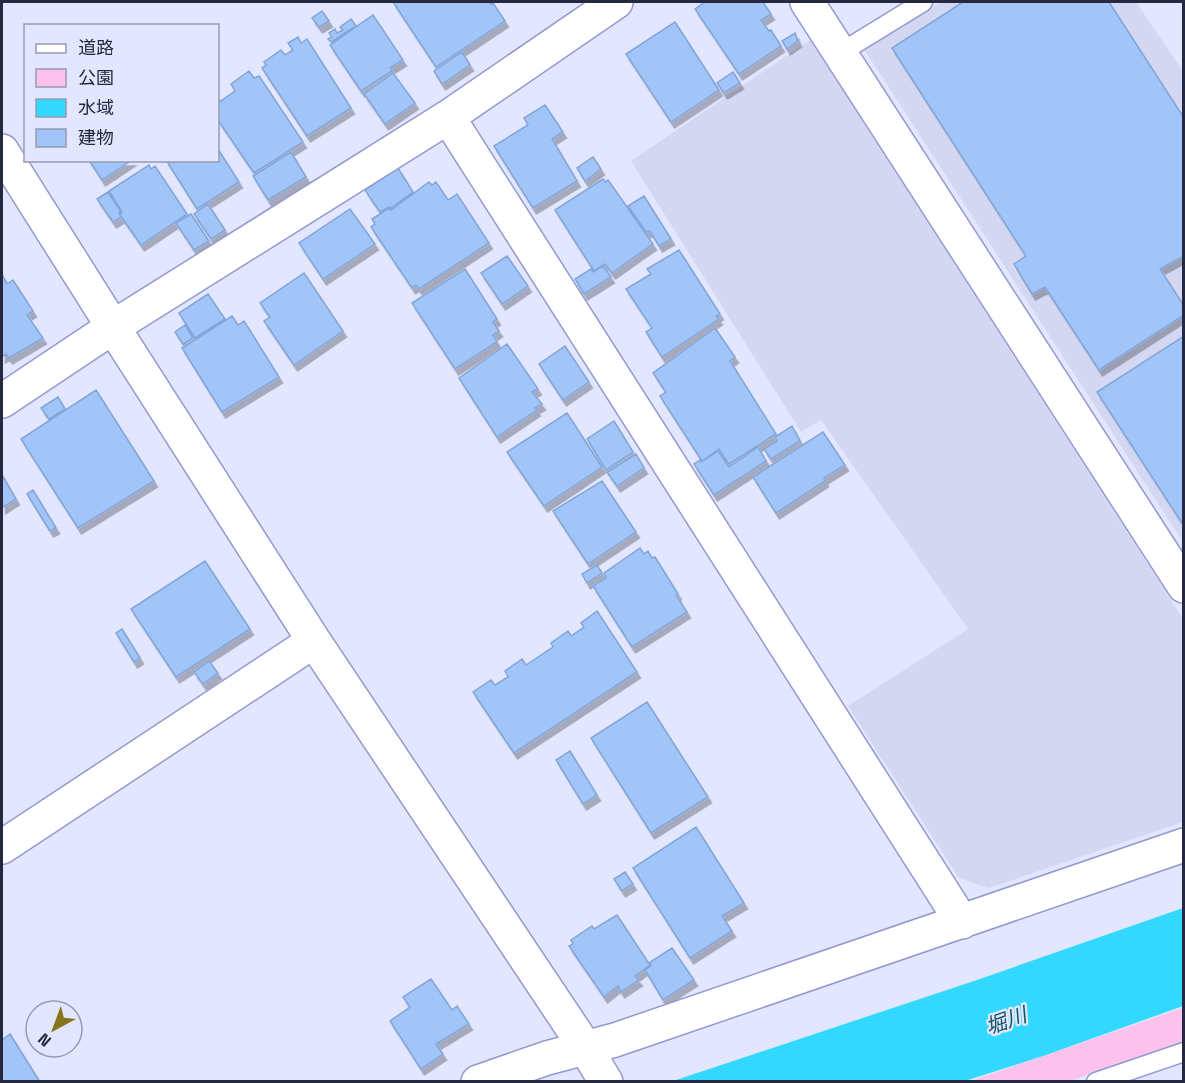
<svg xmlns="http://www.w3.org/2000/svg" width="1185" height="1083" font-family="'Space Grotesk','Noto Sans JP',sans-serif">
  <style>
    .built { fill: #d3d7f2 }
    .green { fill: #fcc2eb }
    .water { fill: #32d8fd }
    .building { fill: #a1c5f9; stroke: #83a5d7; stroke-width: 1.5; filter: url(#shadow) }
    .lines { fill: none; stroke-linecap: round; stroke-linejoin: round }
    .lane-casing { stroke: #9199d1; stroke-width: 21 }
    .street-casing { stroke: #9199d1; stroke-width: 36 }
    .lane { stroke: #fff; stroke-width: 18 }
    .street { stroke: #fff; stroke-width: 33 }
    .labels { text-anchor: middle; stroke-width: 4.5; stroke-linejoin: round; paint-order: stroke }
    .water-label { font-size: 21px; font-style: italic; fill: #135463; stroke: #e2e6ff }
  </style>
  <defs>
    <filter id="shadow"><feDropShadow dx="3.5" dy="6" stdDeviation="0" flood-color="#0004"/></filter>
  </defs>
  <rect width="100%" height="100%" fill="#e2e6ff"/>
  <path class="built" d="M 941,2 L 1136,2 L 1183,71 L 1183,542 L 864,49 Z
    M 810,40 L 1183,619 L 1183,822 L 989,888 L 959,878 L 848,706 L 968,629 L 821,420 L 801,432 L 631,161 Z"/>
  <path class="green" d="M 1183,1008 L 1183,1043 L 1069,1081 L 968,1082 Z"/>
  <path class="water" d="M 1183,908 L 1183,1006 L 1046,1055 L 965,1081 L 673,1081 L 977,980 Z"/>
  <path class="building" d="M 393,2 L 489,2 L 491,4 L 493,3 L 505,21 L 436,67 Z
    M 705,2 L 763,2 L 771,14 L 761,20 L 769,31 L 771,30 L 781,46 L 739,74 L 695,9 Z
    M 963,2 L 1109,2 L 1184,118 L 1184,256 L 1160,269 L 1184,306 L 1184,315 L 1099,370 L 1045,287 L 1032,294 L 1014,264 L 1026,256 L 892,48 Z
    M 322,11 L 329,21 L 319,27 L 312,18 Z
    M 373,15 L 403,60 L 390,68 L 392,71 L 361,91 L 330,45 Z
    M 351,19 L 356,26 L 331,42 L 328,39 L 332,37 L 329,33 L 335,29 L 337,33 L 343,30 L 340,27 Z
    M 675,22 L 719,90 L 671,122 L 626,54 Z
    M 795,33 L 798,41 L 787,49 L 782,41 Z
    M 298,37 L 301,43 L 307,39 L 351,108 L 307,136 L 262,68 L 266,65 L 264,62 L 281,50 L 285,55 L 293,50 L 288,43 Z
    M 462,52 L 470,65 L 442,84 L 434,71 Z
    M 249,71 L 254,78 L 259,76 L 303,142 L 254,173 L 218,120 L 218,103 L 235,91 L 231,84 Z
    M 733,72 L 740,83 L 724,93 L 717,83 Z
    M 393,73 L 415,103 L 385,124 L 364,94 Z
    M 545,105 L 563,132 L 552,139 L 577,181 L 533,208 L 494,146 L 528,125 L 524,118 Z
    M 218,149 L 239,182 L 197,209 L 166,160 L 218,160 Z
    M 291,152 L 306,177 L 268,200 L 253,176 Z
    M 593,157 L 601,169 L 585,181 L 577,168 Z
    M 89,160 L 132,160 L 102,180 Z
    M 149,165 L 151,169 L 155,166 L 187,214 L 141,245 L 120,215 L 122,212 L 109,191 Z
    M 398,168 L 413,192 L 391,208 L 389,207 L 380,212 L 365,190 Z
    M 603,179 L 606,182 L 608,180 L 653,244 L 612,273 L 605,264 L 594,271 L 555,210 Z
    M 429,182 L 432,185 L 436,182 L 448,200 L 457,194 L 489,243 L 419,289 L 416,285 L 412,288 L 371,227 L 375,224 L 372,219 L 389,208 L 391,210 Z
    M 108,192 L 121,212 L 119,213 L 121,217 L 113,222 L 97,199 Z
    M 644,196 L 671,239 L 659,246 L 650,231 L 646,232 L 628,206 Z
    M 208,204 L 225,230 L 211,239 L 194,214 Z
    M 350,209 L 375,244 L 323,279 L 299,243 Z
    M 191,214 L 209,241 L 194,250 L 176,223 Z
    M 679,250 L 720,314 L 716,316 L 719,319 L 662,357 L 646,332 L 652,328 L 626,289 L 651,274 L 647,269 Z
    M 507,256 L 528,286 L 502,304 L 481,273 Z
    M 603,266 L 611,277 L 584,294 L 575,279 L 591,269 L 593,272 Z
    M 465,269 L 497,319 L 493,322 L 499,331 L 493,335 L 497,342 L 455,369 L 412,303 Z
    M 304,273 L 343,331 L 294,365 L 264,321 L 270,317 L 260,303 Z
    M 2,274 L 7,284 L 13,280 L 33,311 L 27,315 L 43,338 L 9,358 L 6,354 L 2,357 Z
    M 208,294 L 225,319 L 195,338 L 179,313 Z
    M 232,316 L 238,325 L 244,321 L 279,377 L 222,412 L 182,348 Z
    M 185,325 L 193,338 L 183,344 L 175,332 Z
    M 715,328 L 735,357 L 730,361 L 776,434 L 729,464 L 719,449 L 702,461 L 660,396 L 666,392 L 653,373 Z
    M 1184,336 L 1184,526 L 1097,392 Z
    M 507,344 L 538,389 L 532,392 L 542,404 L 535,408 L 537,410 L 497,437 L 459,378 Z
    M 565,346 L 589,382 L 563,400 L 539,364 Z
    M 96,390 L 154,481 L 78,528 L 21,439 Z
    M 58,397 L 65,409 L 49,419 L 41,408 Z
    M 567,413 L 602,467 L 544,506 L 507,452 Z
    M 614,421 L 633,452 L 606,470 L 587,439 Z
    M 792,426 L 800,441 L 771,459 L 764,449 L 777,441 L 775,437 Z
    M 823,432 L 845,465 L 824,478 L 825,481 L 776,513 L 753,477 Z
    M 758,447 L 766,461 L 714,495 L 694,464 L 700,460 L 701,462 L 718,451 L 729,467 Z
    M 636,454 L 644,468 L 617,486 L 607,472 Z
    M 2,475 L 16,499 L 2,508 Z
    M 602,481 L 636,532 L 588,564 L 553,511 Z
    M 33,490 L 56,528 L 50,531 L 27,494 Z
    M 640,548 L 644,554 L 648,551 L 652,558 L 655,557 L 678,594 L 676,595 L 687,612 L 632,647 L 593,586 L 606,578 L 604,573 Z
    M 205,561 L 250,629 L 176,677 L 131,609 Z
    M 597,565 L 602,573 L 587,583 L 582,574 Z
    M 597,611 L 637,672 L 514,753 L 473,692 L 491,680 L 495,685 L 508,677 L 505,671 L 522,659 L 526,665 L 553,647 L 551,643 L 568,631 L 571,636 L 584,627 L 581,623 Z
    M 122,629 L 140,658 L 134,662 L 116,633 Z
    M 209,661 L 218,673 L 203,684 L 194,672 Z
    M 647,702 L 708,797 L 651,833 L 591,738 Z
    M 570,751 L 597,795 L 583,804 L 556,760 Z
    M 696,827 L 744,903 L 722,916 L 732,931 L 690,958 L 633,868 Z
    M 625,872 L 633,884 L 622,891 L 614,879 Z
    M 617,915 L 650,965 L 635,976 L 639,980 L 621,992 L 618,986 L 604,997 L 569,946 L 573,944 L 571,940 L 592,926 L 594,929 Z
    M 672,948 L 694,980 L 663,1000 L 645,970 L 651,966 L 650,962 Z
    M 431,979 L 452,1010 L 457,1006 L 469,1024 L 436,1044 L 443,1054 L 421,1069 L 390,1021 L 410,1007 L 403,997 Z
    M 10,1034 L 40,1082 L 2,1082 L 2,1040 Z"/>
  <g class="lines">
    <g class="lane-casing">
      <path id="lane" d="M 840,53 L 923,2
        M 1096,1082 L 1184,1052"/>
    </g>
    <g class="street-casing">
      <path id="street" d="M 807,2 L 1184,586
        M 448,117 L 962,922
        M 2,151 L 113,327 L 314,641 L 585,1047 L 606,1082
        M 2,401 L 113,327 L 448,117 L 616,2
        M 2,847 L 314,641
        M 478,1082 L 547,1058 L 615,1040 L 1184,845"/>
    </g>
    <use href="#lane" class="lane"/>
    <use href="#street" class="street"/>
  </g>
  <g class="labels">
    <g class="water-label">
      <text transform="translate(1006 1021) rotate(-19)" y="7">堀川</text>
    </g>
  </g>
  <rect width="1185" height="1083" fill="none" stroke="#25283f" stroke-width="6"/>
  <rect x="24" y="24" width="195" height="138" fill="#e2e6ff" stroke="#969ab2" stroke-width="1.5"/>
  <rect x="36" y="44" width="30" height="9" fill="#ffffff" stroke="#969ab2" stroke-width="1.5"/>
  <text x="78" y="54" font-size="18" fill="#25283f">道路</text>
  <rect x="36" y="69" width="30" height="18" fill="#fcc2eb" stroke="#969ab2" stroke-width="1.5"/>
  <text x="78" y="84" font-size="18" fill="#25283f">公園</text>
  <rect x="36" y="99" width="30" height="18" fill="#32d8fd" stroke="#969ab2" stroke-width="1.5"/>
  <text x="78" y="114" font-size="18" fill="#25283f">水域</text>
  <rect x="36" y="129" width="30" height="18" fill="#a1c5f9" stroke="#969ab2" stroke-width="1.5"/>
  <text x="78" y="144" font-size="18" fill="#25283f">建物</text>
  <g transform="translate(54 1029) rotate(221)"><circle r="28" fill="#e2e6ff" stroke="#969ab2" stroke-width="1.5"/>
  <path d="M0-4.5L10 22L0 15L-10 22Z" fill="#877619"/>
  <text y="-9" font-size="16" font-weight="bold" text-anchor="middle" fill="#25283f">N</text>
  </g>
</svg>
